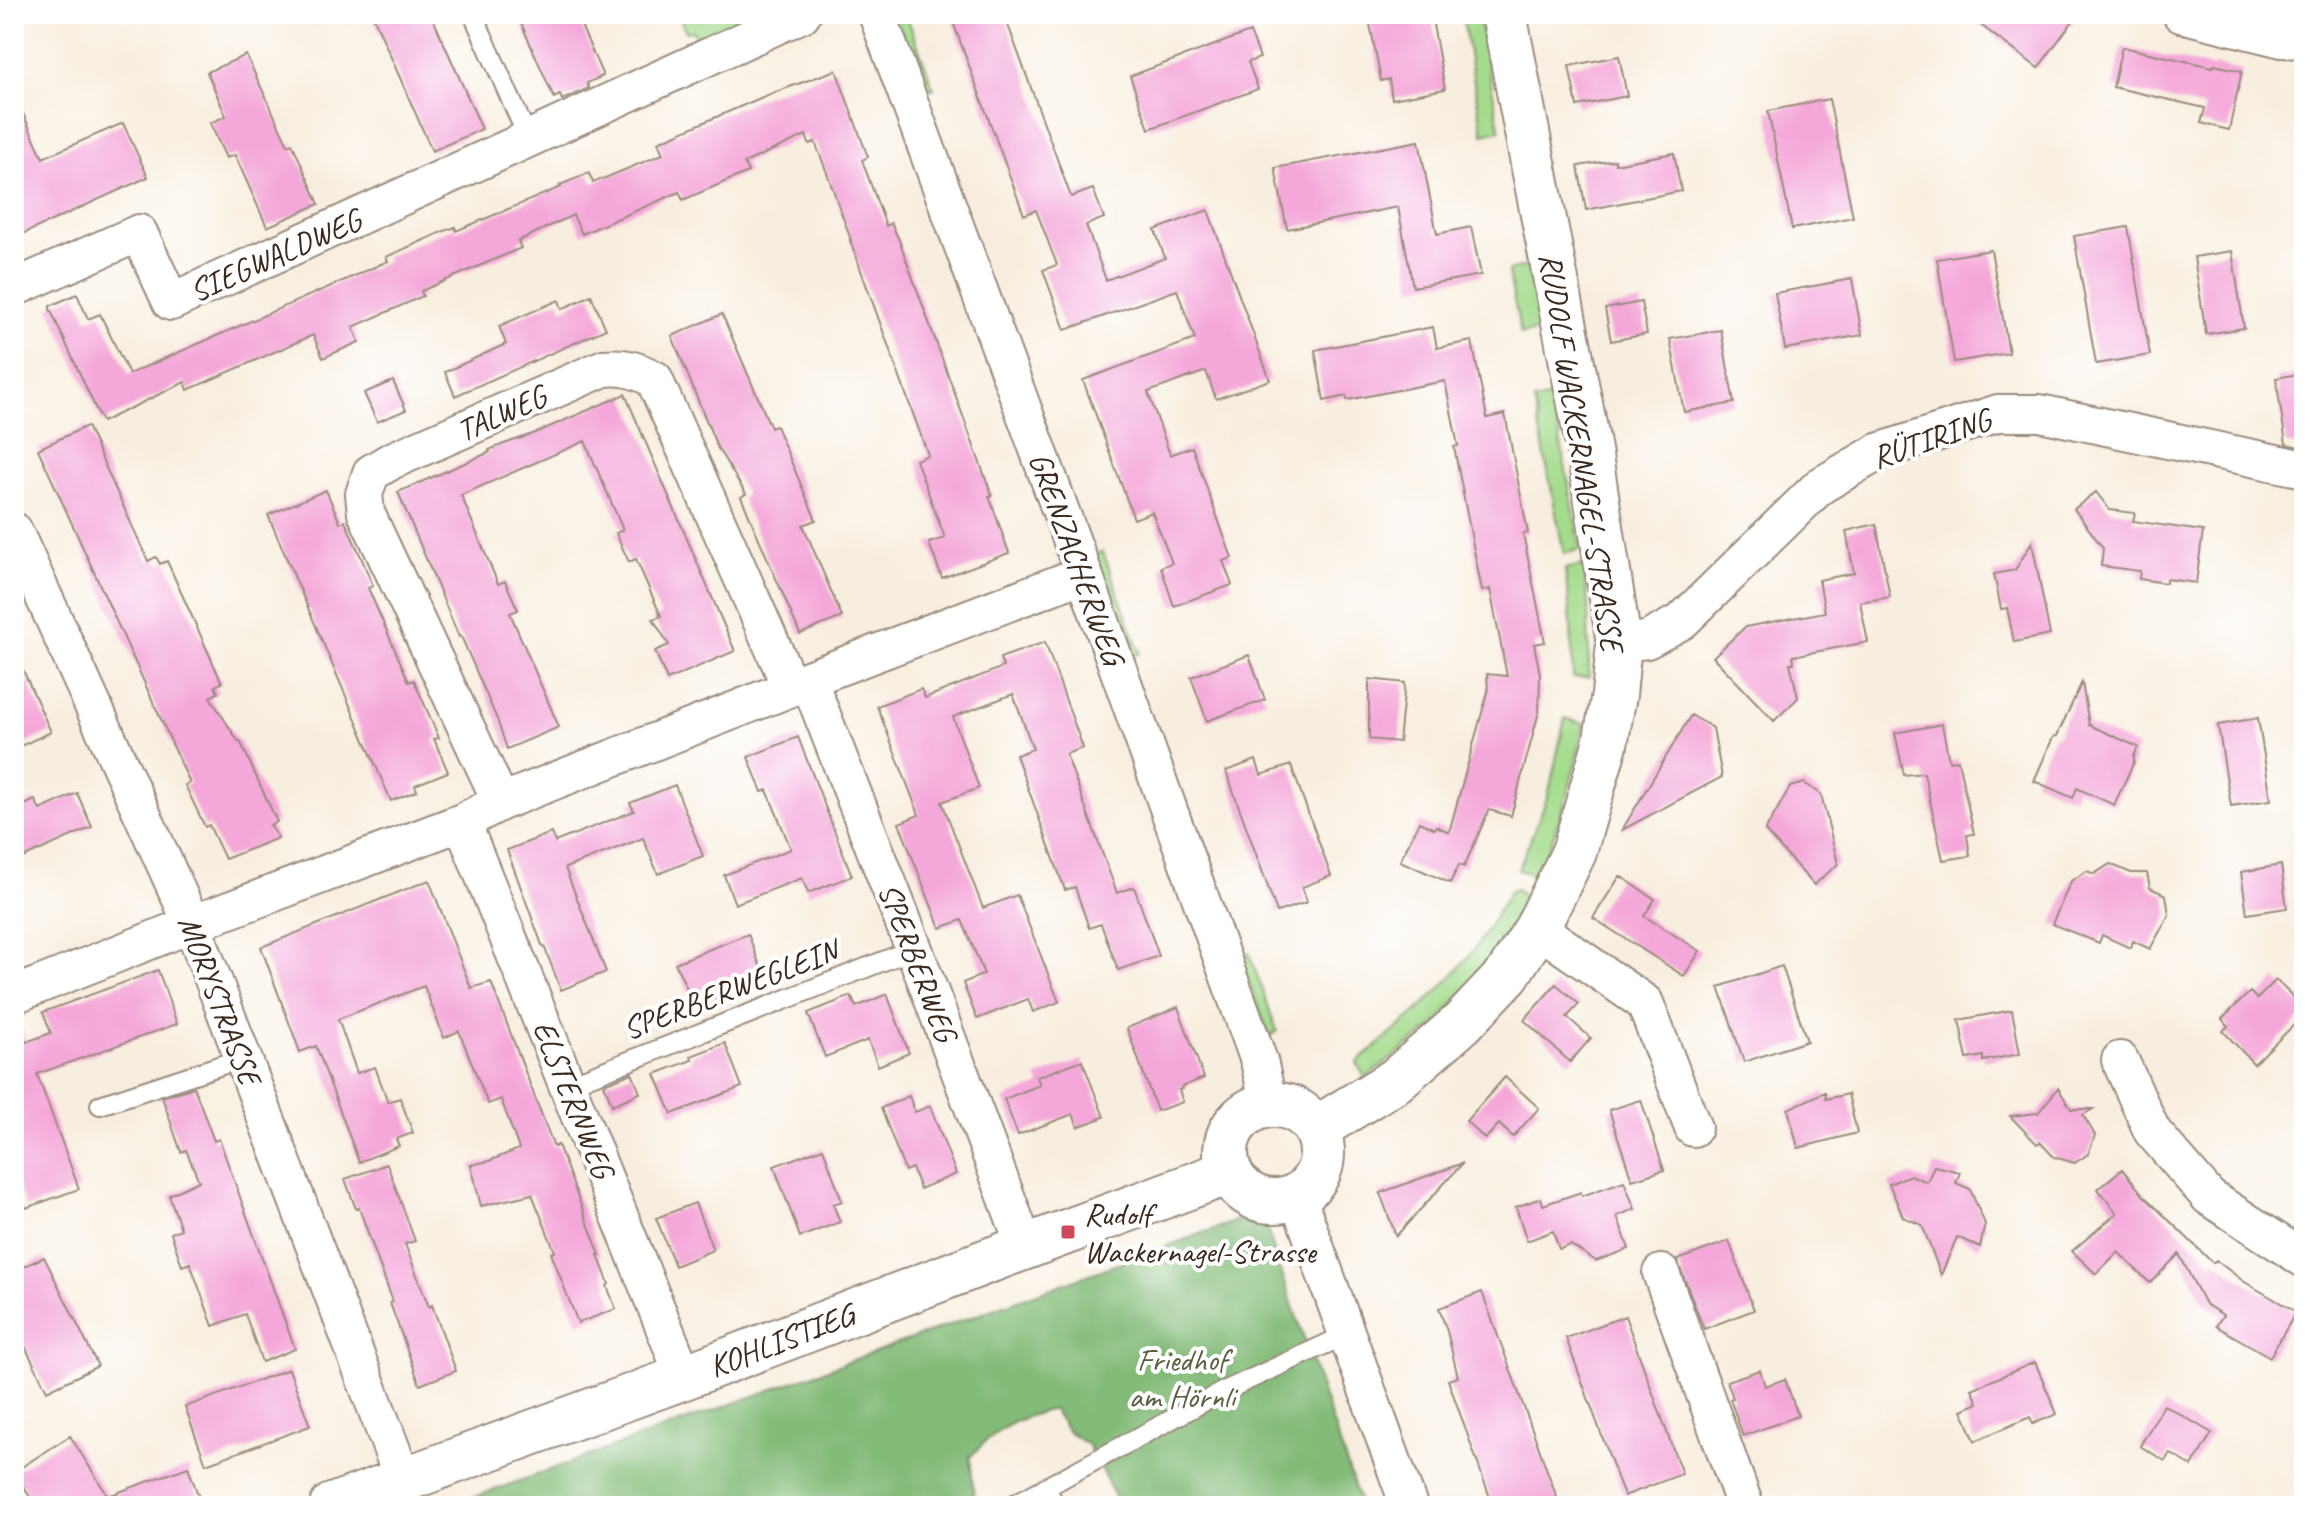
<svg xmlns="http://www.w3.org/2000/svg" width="2318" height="1520" font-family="Caveat,sans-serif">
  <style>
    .green { fill: #a4db8d; stroke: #708256; stroke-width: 2 }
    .forest { fill: #83bb78; stroke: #5f724b; stroke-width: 2 }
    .building { fill: #f4a7d9 }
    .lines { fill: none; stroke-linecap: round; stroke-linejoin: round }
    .lane-casing { stroke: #9a8c7e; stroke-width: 22 }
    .street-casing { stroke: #9a8c7e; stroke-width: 40 }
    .secondary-casing { stroke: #9a8c7e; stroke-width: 48 }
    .lane { stroke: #fff; stroke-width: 18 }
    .street { stroke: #fff; stroke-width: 36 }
    .secondary { stroke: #fff; stroke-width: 44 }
    .poi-dot { fill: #d1495b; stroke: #fff; stroke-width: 3 }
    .labels { text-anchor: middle; stroke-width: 8; stroke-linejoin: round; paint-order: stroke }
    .street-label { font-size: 32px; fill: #3b2a1e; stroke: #fff }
    .poi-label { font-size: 32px; fill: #3b2a1e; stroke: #fff; text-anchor: start }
    .park-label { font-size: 32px; fill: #5a5f3f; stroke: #fff }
  </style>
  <rect width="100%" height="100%" fill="#fff"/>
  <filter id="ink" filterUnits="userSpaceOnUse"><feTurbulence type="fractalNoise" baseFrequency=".0125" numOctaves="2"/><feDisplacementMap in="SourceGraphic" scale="16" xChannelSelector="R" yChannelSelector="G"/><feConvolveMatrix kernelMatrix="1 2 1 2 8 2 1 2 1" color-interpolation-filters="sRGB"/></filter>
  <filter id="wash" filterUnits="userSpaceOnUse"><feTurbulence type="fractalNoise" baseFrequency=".006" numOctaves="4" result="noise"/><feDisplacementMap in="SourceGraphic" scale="32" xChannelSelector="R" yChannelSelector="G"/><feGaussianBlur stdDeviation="1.8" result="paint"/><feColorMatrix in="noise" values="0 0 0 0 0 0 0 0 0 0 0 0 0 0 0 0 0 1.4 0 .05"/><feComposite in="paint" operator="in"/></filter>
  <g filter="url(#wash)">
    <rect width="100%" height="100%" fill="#f8eedf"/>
    <path class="green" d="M 678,14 L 789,14 L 704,53 L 693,31 L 686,32 Z
      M 898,14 L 906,14 L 934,89 L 923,88 L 898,23 Z
      M 1462,14 L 1478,14 L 1500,130 L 1483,134 Z
      M 1527,266 L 1541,331 L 1521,334 L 1508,271 Z
      M 1552,397 L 1581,549 L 1564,554 L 1534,401 Z
      M 1103,552 L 1140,653 L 1130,657 L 1092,555 Z
      M 1583,565 L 1588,603 L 1589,677 L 1573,678 L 1571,622 L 1565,569 Z
      M 1565,718 L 1584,724 C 1573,780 1561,823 1537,875 L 1518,870 L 1548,796 Z
      M 1517,889 L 1527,902 L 1514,934 L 1434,1026 L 1365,1078 L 1357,1063 C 1398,1028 1442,993 1474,949 C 1488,931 1498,910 1510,891 Z
      M 1249,953 L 1277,1031 L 1270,1036 L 1239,957 Z"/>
    <path class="forest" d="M 1261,1212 L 1361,1506 L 1120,1506 L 1088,1445 L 1068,1432 L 1053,1409 C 1018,1417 994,1430 970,1457 L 975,1506 L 450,1506 Z"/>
    <g id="blocks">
      <path class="building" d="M 372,14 L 431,14 L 482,129 L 432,151 Z
        M 517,14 L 576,14 L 603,76 L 587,83 L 589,88 L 562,100 L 560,95 L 554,98 Z
        M 950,14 L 1004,14 L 1071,197 L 1093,189 L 1104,218 L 1086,225 L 1106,280 L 1165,258 L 1155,230 L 1208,210 L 1270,380 L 1216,399 L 1206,371 L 1148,392 L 1170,455 L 1192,447 L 1232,558 L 1223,561 L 1232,585 L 1174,606 L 1161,567 L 1172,563 L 1152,512 L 1134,519 L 1083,380 L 1195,339 L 1177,290 L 1065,330 L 1043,270 L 1057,265 L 1036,210 L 1024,215 Z
        M 1368,14 L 1431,14 L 1445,89 L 1392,99 L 1389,79 L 1381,81 Z
        M 1966,14 L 2078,14 L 2038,68 Z
        M 1250,32 L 1260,58 L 1248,62 L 1258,89 L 1149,129 L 1130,76 Z
        M 2122,47 L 2213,67 L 2214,65 L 2242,71 L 2229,130 L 2201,123 L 2205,108 L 2113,87 Z
        M 246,55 L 288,145 L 292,143 L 319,204 L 267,227 L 235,155 L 226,158 L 210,123 L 226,116 L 207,72 Z
        M 1619,56 L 1627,96 L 1577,106 L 1569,66 Z
        M 836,70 L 868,157 L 862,160 L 886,226 L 891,223 L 899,240 L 992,496 L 989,496 L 1009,553 L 942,578 L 929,543 L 945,538 L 916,460 L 928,455 L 850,240 L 851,240 L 827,173 L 815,142 L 809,144 L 806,135 L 744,163 L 748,172 L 683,200 L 679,192 L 582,234 L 573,215 L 518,241 L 521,248 L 421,291 L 423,296 L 353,327 L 359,342 L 323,358 L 313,335 L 188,390 L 185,382 L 102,422 L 50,309 L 50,306 L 77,294 L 88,319 L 100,314 L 129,374 L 361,273 L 388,261 L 386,257 L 442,232 L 455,227 L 456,231 L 561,187 L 560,185 L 589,173 L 593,183 L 663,154 L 658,142 L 765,96 Z
        M 14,94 L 43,158 L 123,123 L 148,177 L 14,238 Z
        M 1829,99 L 1853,217 L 1792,229 L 1768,111 Z
        M 1419,141 L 1437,234 L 1471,227 L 1481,275 L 1413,287 L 1398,207 L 1287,229 L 1275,168 Z
        M 1674,153 L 1681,191 L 1586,210 L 1578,166 L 1615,160 L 1615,164 Z
        M 2128,227 L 2150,355 L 2096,364 L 2074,236 Z
        M 1991,250 L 2009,353 L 1954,362 L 1937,259 Z
        M 2232,251 L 2244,328 L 2206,334 L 2194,257 Z
        M 1852,279 L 1862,335 L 1785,349 L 1775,293 Z
        M 591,295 L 606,329 L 455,396 L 445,372 L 506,344 L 499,326 L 559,300 L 562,309 Z
        M 1641,302 L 1647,334 L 1611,341 L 1605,309 Z
        M 722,314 L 771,428 L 776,426 L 816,520 L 803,525 L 842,617 L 800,634 L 741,497 L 746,494 L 717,447 L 672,336 Z
        M 1433,327 L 1437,348 L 1472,341 L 1487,418 L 1505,414 L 1528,533 L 1523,534 L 1545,642 L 1534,644 L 1540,674 L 1539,712 L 1511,816 L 1489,810 L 1464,867 L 1459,865 L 1450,883 L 1400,861 L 1419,822 L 1435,829 L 1436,826 L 1449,832 L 1488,691 L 1487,674 L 1507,676 L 1490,589 L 1482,591 L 1454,447 L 1458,446 L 1445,381 L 1347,400 L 1346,396 L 1324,401 L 1315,350 Z
        M 1721,330 L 1734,403 L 1684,412 L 1670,339 Z
        M 2304,373 L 2304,448 L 2286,444 L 2276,378 Z
        M 393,381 L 406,410 L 377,422 L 364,393 Z
        M 625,394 L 735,651 L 667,680 L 655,651 L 669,645 L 653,619 L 661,616 L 636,559 L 629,562 L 622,547 L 616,533 L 623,530 L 585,441 L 461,495 L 498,584 L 505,581 L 518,610 L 510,613 L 559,727 L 507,749 L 497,719 L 461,636 L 459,637 L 398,492 L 490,452 L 489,450 L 504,444 L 533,434 Z
        M 87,426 L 148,561 L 156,557 L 160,564 L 167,561 L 222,683 L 215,686 L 218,693 L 210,697 L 238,741 L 240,741 L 277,822 L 270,825 L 278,838 L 225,859 L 209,825 L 205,827 L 185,785 L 190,783 L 38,449 Z
        M 326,490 L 340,523 L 345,521 L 361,557 L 373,586 L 368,588 L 409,682 L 414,680 L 439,738 L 434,739 L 448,772 L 415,785 L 417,791 L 391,801 L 268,515 Z
        M 2096,492 L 2110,510 L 2135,513 L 2133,521 L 2203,531 L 2196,583 L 2166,579 L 2166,583 L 2139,579 L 2140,571 L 2101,566 L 2103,548 L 2074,509 Z
        M 1876,524 L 1890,597 L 1860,602 L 1868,642 L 1793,656 L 1794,663 L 1790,663 L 1798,698 L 1774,721 L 1713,657 L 1745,627 L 1825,612 L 1819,580 L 1854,573 L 1846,531 Z
        M 2032,542 L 2050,635 L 2014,642 L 2007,608 L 2001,609 L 1994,574 L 2015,570 Z
        M 1045,642 L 1083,748 L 1066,754 L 1117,893 L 1134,887 L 1159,956 L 1118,970 L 1101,924 L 1089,928 L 1075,887 L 1065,890 L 1016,755 L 1033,749 L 1013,694 L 953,717 L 979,788 L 942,802 L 983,908 L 1017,895 L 1059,1002 L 1033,1012 L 1028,999 L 977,1019 L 963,983 L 984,974 L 962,920 L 940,928 L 919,874 L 899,823 L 919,815 L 877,706 L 921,689 L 925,698 L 1003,667 L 1000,658 Z
        M 14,650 L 51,732 L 14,749 Z
        M 1249,655 L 1265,700 L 1207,721 L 1191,677 Z
        M 1369,679 L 1405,683 L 1399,742 L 1369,739 Z
        M 2082,682 L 2089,725 L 2138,747 L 2134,756 L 2134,762 L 2114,805 L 2077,788 L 2073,798 L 2034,781 L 2053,737 L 2057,736 Z
        M 1691,715 L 1713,728 L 1722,777 L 1622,830 Z
        M 2258,718 L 2271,800 L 2231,806 L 2218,725 Z
        M 1942,724 L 1949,761 L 1958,760 L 1974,834 L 1967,835 L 1970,856 L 1943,860 L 1924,773 L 1904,775 L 1895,733 Z
        M 798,737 L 852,876 L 808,893 L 802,878 L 735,904 L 724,875 L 791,849 L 767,790 L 762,792 L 748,757 Z
        M 1256,760 L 1261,775 L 1291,765 L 1331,876 L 1302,887 L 1307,902 L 1277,912 L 1226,771 Z
        M 1804,783 L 1821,794 L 1838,864 L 1814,885 L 1765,831 L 1790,787 Z
        M 675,785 L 703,856 L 658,874 L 643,838 L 565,868 L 606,972 L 561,990 L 544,946 L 542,945 L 507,850 L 551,833 L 555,842 L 634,811 L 630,803 Z
        M 77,793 L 92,827 L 14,862 L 14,810 L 35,800 L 40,810 Z
        M 2110,864 L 2131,873 L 2147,873 L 2150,888 L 2166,895 L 2169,915 L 2150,949 L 2133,941 L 2130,948 L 2102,935 L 2099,943 L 2052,924 L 2071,881 L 2087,871 L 2094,874 Z
        M 2281,865 L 2287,908 L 2247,914 L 2241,872 Z
        M 1620,876 L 1655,899 L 1644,916 L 1700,951 L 1684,976 L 1593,918 Z
        M 429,880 L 471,988 L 491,982 L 554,1147 L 558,1145 L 600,1255 L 598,1255 L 609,1284 L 607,1286 L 616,1309 L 578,1323 L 551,1253 L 555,1252 L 532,1194 L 481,1206 L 471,1165 L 489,1161 L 519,1149 L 501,1099 L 488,1104 L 459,1031 L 444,1038 L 424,986 L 338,1019 L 357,1073 L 375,1067 L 388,1102 L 400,1098 L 413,1133 L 396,1139 L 399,1146 L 359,1162 L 316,1046 L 300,1052 L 261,947 Z
        M 748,934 L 765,979 L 695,1006 L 675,963 Z
        M 1782,966 L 1807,1041 L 1744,1062 L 1719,987 Z
        M 158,970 L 177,1024 L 37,1074 L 79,1189 L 26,1208 L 14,1175 L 14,1020 L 17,1019 L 26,1042 L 51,1033 L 43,1012 Z
        M 2276,980 L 2304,1008 L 2304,1015 L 2254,1064 L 2223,1031 L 2228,1026 L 2222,1019 L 2250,992 L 2257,999 Z
        M 1556,984 L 1579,1004 L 1567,1017 L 1591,1038 L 1570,1062 L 1524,1020 Z
        M 887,994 L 909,1053 L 878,1066 L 868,1040 L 825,1057 L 808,1013 L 851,996 L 856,1007 Z
        M 1178,1007 L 1204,1078 L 1181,1087 L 1182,1089 L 1179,1090 L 1183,1102 L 1157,1111 L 1127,1028 Z
        M 2012,1010 L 2020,1054 L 1983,1061 L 1983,1056 L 1967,1059 L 1959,1020 Z
        M 725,1043 L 742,1087 L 672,1114 L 655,1074 L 692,1060 L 691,1056 Z
        M 1082,1060 L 1104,1117 L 1078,1127 L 1073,1114 L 1018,1135 L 1004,1099 L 1040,1085 L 1037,1077 Z
        M 632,1073 L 640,1093 L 612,1105 L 604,1084 Z
        M 1505,1077 L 1539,1108 L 1513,1137 L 1499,1124 L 1485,1139 L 1466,1121 Z
        M 194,1087 L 214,1141 L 219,1139 L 295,1349 L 262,1362 L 245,1314 L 213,1326 L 190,1263 L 182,1266 L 171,1233 L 181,1229 L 169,1195 L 199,1181 L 186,1150 L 181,1152 L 162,1097 Z
        M 2058,1088 L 2071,1109 L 2093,1109 L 2083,1115 L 2095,1135 L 2088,1154 L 2075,1163 L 2054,1157 L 2040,1142 L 2037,1144 L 2010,1116 L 2038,1113 Z
        M 1825,1092 L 1826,1099 L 1848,1094 L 1857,1133 L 1798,1148 L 1788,1109 Z
        M 909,1096 L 915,1112 L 930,1106 L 956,1174 L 920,1189 L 912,1168 L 905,1171 L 881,1108 Z
        M 1641,1100 L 1664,1170 L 1632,1180 L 1609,1110 Z
        M 823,1148 L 842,1201 L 833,1204 L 840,1222 L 800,1237 L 774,1166 Z
        M 1463,1163 L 1396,1236 L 1380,1193 Z
        M 387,1164 L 415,1241 L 405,1244 L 429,1307 L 432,1305 L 456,1371 L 420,1385 L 390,1303 L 393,1302 L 359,1208 L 356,1209 L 345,1179 Z
        M 1934,1166 L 1960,1172 L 1956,1183 L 1970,1189 L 1985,1224 L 1980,1247 L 1957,1237 L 1941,1275 L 1922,1225 L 1903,1217 L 1889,1184 L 1910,1175 L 1927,1182 Z
        M 2122,1169 L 2144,1196 L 2213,1263 L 2216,1260 L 2243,1281 L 2296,1312 L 2270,1357 L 2216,1326 L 2223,1315 L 2205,1304 L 2179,1254 L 2150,1283 L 2118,1252 L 2096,1274 L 2072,1251 L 2117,1213 L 2098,1189 Z
        M 1624,1181 L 1635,1209 L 1617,1216 L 1629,1249 L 1596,1261 L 1571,1245 L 1559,1249 L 1553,1231 L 1527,1241 L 1516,1207 L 1541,1198 L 1543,1205 L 1581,1192 L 1582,1196 Z
        M 695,1203 L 713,1250 L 675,1266 L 656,1218 Z
        M 1729,1241 L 1754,1310 L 1704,1329 L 1677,1260 Z
        M 44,1257 L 98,1366 L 47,1391 L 14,1324 L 14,1271 Z
        M 1482,1292 L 1560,1506 L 1493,1506 L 1448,1380 L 1458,1377 L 1447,1331 L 1439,1308 Z
        M 1625,1316 L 1682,1474 L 1624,1496 L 1566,1338 Z
        M 2035,1362 L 2057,1414 L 2033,1424 L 2030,1417 L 1975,1441 L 1962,1410 L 1978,1403 L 1972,1389 Z
        M 289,1369 L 310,1426 L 206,1464 L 185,1407 Z
        M 1760,1370 L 1765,1386 L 1785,1379 L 1798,1416 L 1743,1436 L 1730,1399 L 1733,1398 L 1727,1381 Z
        M 2164,1405 L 2212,1433 L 2192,1466 L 2170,1453 L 2165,1461 L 2140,1446 Z
        M 70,1436 L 108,1496 L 188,1467 L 202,1506 L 36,1506 L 14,1472 Z"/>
    </g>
  </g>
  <g filter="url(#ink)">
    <use href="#blocks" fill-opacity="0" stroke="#9a8c7e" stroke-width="2"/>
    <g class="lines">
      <g class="lane-casing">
        <path id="lane" d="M 473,14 L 529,140
          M 568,1085 L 914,949
          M 100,1105 L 243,1058
          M 1045,1487 L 1056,1506
          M 1011,1506 L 1222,1392 L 1348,1334"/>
      </g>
      <g class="street-casing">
        <path id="street" d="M 877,14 L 1084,574 L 1259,1061 L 1269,1105
          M 2181,14 L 2282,39 L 2304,40
          M 14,288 L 139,233 L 171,302 L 802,14
          M 14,531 L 192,924 L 403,1479
          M 1619,643 L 1647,640 L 1682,621 L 1820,486 L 1878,452 L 1998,413 L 2040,413 L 2304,469
          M 808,679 L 914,949 L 1025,1247
          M 501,802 L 366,513 L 364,494 L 371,473 L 391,461 L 604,368 C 624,366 637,370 654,379 L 791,688
          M 462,822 L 684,1377
          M 1537,928 L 1645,1003 L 1693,1128
          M 14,995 L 192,924 L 462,822 L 501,802 L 791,688 L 808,679 L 1084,574
          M 2120,1060 L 2152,1131 L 2209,1197 L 2304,1259
          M 1297,1196 L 1409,1506
          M 1661,1273 L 1745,1506"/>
      </g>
      <g class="secondary-casing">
        <path id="secondary" d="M1226 1153a48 48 0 1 1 96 0a48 48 0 1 1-96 0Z
          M 1316,1129 L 1396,1080 L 1462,1023 L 1508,974 L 1537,928 L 1574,852 L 1605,744 L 1614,695 L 1619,643 L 1589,450 L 1504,14
          M 332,1506 L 684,1377 L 985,1262 L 1229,1172"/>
      </g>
      <use href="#lane" class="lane"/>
      <use href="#street" class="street"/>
      <use href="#secondary" class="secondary"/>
    </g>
  </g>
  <rect class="poi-dot" x="1060" y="1224" width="16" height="16" rx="4"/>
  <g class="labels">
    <g class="street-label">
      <text transform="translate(275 255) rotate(-24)" y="11">SIEGWALDWEG</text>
      <text transform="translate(501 413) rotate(-24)" y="11">TALWEG</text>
      <text transform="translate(1931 438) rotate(-19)" y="11">RÜTIRING</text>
      <text transform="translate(1582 452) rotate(81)" y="11">RUDOLF WACKERNAGEL-STRASSE</text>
      <text transform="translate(1077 558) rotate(70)" y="11">GRENZACHERWEG</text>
      <text transform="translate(918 962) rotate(69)" y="11">SPERBERWEG</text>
      <text transform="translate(730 989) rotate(-21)" y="11">SPERBERWEGLEIN</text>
      <text transform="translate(220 1000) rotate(69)" y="11">MORYSTRASSE</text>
      <text transform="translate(574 1099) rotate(68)" y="11">ELSTERNWEG</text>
      <text transform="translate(781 1340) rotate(-21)" y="11">KOHLISTIEG</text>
    </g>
    <g class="poi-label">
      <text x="1084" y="1225">Rudolf<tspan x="1084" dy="37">Wackernagel-Strasse</tspan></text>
    </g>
    <g class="park-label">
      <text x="1182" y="1370">Friedhof<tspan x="1182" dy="37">am Hörnli</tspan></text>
    </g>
  </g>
  <rect width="2318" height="1520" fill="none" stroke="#fff" stroke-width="48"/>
</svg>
